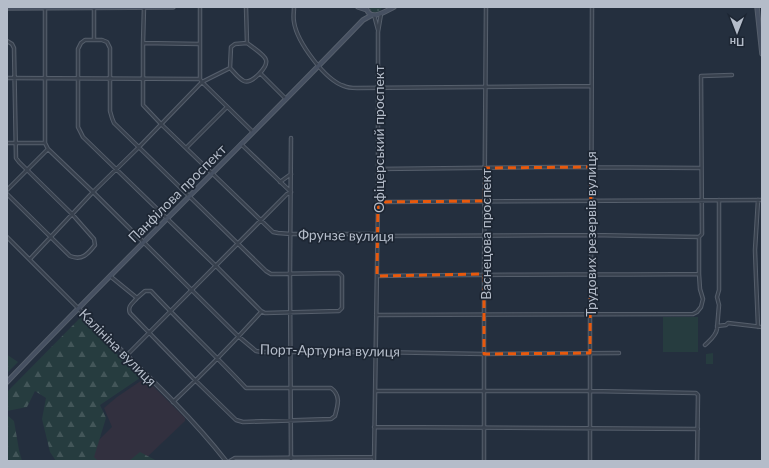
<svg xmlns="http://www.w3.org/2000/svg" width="769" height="468" viewBox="0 0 769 468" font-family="Lato,sans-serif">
<defs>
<pattern id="grass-dots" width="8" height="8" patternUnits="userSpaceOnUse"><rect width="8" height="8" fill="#263c3f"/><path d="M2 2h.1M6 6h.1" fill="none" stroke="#435659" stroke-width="1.8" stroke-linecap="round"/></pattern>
<pattern id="forest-firs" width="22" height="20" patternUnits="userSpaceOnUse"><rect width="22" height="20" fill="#263c3f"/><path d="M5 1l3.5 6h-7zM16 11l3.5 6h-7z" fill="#435659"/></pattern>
</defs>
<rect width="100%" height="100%" fill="#242f3e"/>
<path fill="#32303f" d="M145 378 185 418V421L143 461H97L87 452 112 427 104 408 117 397Z"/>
<path fill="url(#grass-dots)" d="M369 7H382L380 11 375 13 371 11Z"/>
<path fill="url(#forest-firs)" d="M81 317 140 378 100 405 106 418 94 457 98 461H56L50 452 42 419 46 398 35 391 27 407 7 411V392Z
M7 355 9 356 18 362 7 373Z
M7 415 14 421 19 450 22 461H7Z
M140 452 157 461H129Z"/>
<path fill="#263c3f" d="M663 317H698V352H663Z
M713 353V364H706V354Z"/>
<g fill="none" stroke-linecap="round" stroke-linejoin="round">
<g stroke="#565f6c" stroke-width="4.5">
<path id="minor" d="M45 7V143L48 149 93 192 238 336 256 351 262 352H375L484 354 619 353
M144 7 143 43V105L161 124 273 232 278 233 291 234H378L384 236 591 235 699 237
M200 7V79L202 82 253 132
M246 7 247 43
M294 7C294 12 293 17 294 22 297 42 325 80 344 86 348 88 352 88 357 88L591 86
M374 15 378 30
M85 40H102L107 42 110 48V111L112 118 114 123 266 271 271 274 339 273 342 276V308L339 311 265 313 261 311 216 266 83 137 78 127V49L81 43Z
M94 40V7
M7 41 12 44 14 48 16 158 19 162 72 214 94 239 95 245C88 254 82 261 70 256L7 194
M143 43 200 44
M247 43C252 47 265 55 266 60 268 67 252 84 244 81 239 79 234 72 230 68L231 47 235 44Z
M260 73 286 99
M7 78 200 79
M7 143H45
M186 148 227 107
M378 169 556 167 701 168
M280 182 291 174
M7 190 48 149
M758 200 755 250 756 278 758 327
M378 202 762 200
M7 237 78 308
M30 259 93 192 139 147 202 82 230 68
M110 276 137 298C133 303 127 306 130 313L196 381 236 420 243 422 331 419 335 416C338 405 341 395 331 388H246C215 355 182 324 151 291H145L137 298
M377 276C484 274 592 275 699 274
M376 315 693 314 697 312 701 307 703 299 700 289 699 274V237L702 234V232L701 76 732 75
M717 326 726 325 728 323 762 327
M705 345C710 340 716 336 717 329L719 305 717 297 719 290V200
M126 356 287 194 291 192 241 144
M375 391H590L696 393 698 395 697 461
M173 402C204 373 233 343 261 312
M374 427 698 429
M230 461 235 458H241L374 457
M291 461 290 274 291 138
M374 461 378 202V32L381 14
M484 461V274L486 7
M590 461V314L591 275 592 7"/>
</g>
<g stroke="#565f6c" stroke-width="5">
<path id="tertiary" d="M78 308C128 358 182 405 226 461"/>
</g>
<g stroke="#565f6c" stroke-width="5.5">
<path id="secondary" d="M358 7 367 10
M366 7C369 23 386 11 394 7
M757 7 762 54
M7 8 173 7
M7 382C124 259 246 142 363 20L372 15"/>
</g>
<use href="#minor" stroke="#38414e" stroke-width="2.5"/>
<use href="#tertiary" stroke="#38414e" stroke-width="3"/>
<use href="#secondary" stroke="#465061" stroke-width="3.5"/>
</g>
<path fill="none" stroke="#e8590c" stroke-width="3" stroke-dasharray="8 5" stroke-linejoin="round" d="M591 167 590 353 484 354V274L377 276 378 202 484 201 485 168Z"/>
<g text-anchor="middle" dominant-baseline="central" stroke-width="3.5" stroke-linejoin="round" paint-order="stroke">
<g font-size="14" fill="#b4bcc9" stroke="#1d2633">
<text transform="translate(378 139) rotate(-90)">Офіцерський проспект</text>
<text transform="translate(177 193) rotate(-45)">Панфілова проспект</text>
<text transform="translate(485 234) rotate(-90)">Васнецова проспект</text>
<text transform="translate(590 234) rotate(-90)">Трудових резервів вулиця</text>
<text transform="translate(346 235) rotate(1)">Фрунзе вулиця</text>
<text transform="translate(118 347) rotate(45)">Калініна вулиця</text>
<text transform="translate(330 350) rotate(1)">Порт-Артурна вулиця</text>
</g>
</g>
<rect width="769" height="468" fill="none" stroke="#b4bcc9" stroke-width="16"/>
<g transform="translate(737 32) rotate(180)" stroke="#1d2633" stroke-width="3" paint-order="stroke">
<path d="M0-3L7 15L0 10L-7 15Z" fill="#b4bcc9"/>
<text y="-6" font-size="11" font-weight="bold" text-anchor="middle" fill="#b4bcc9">Пн</text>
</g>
</svg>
